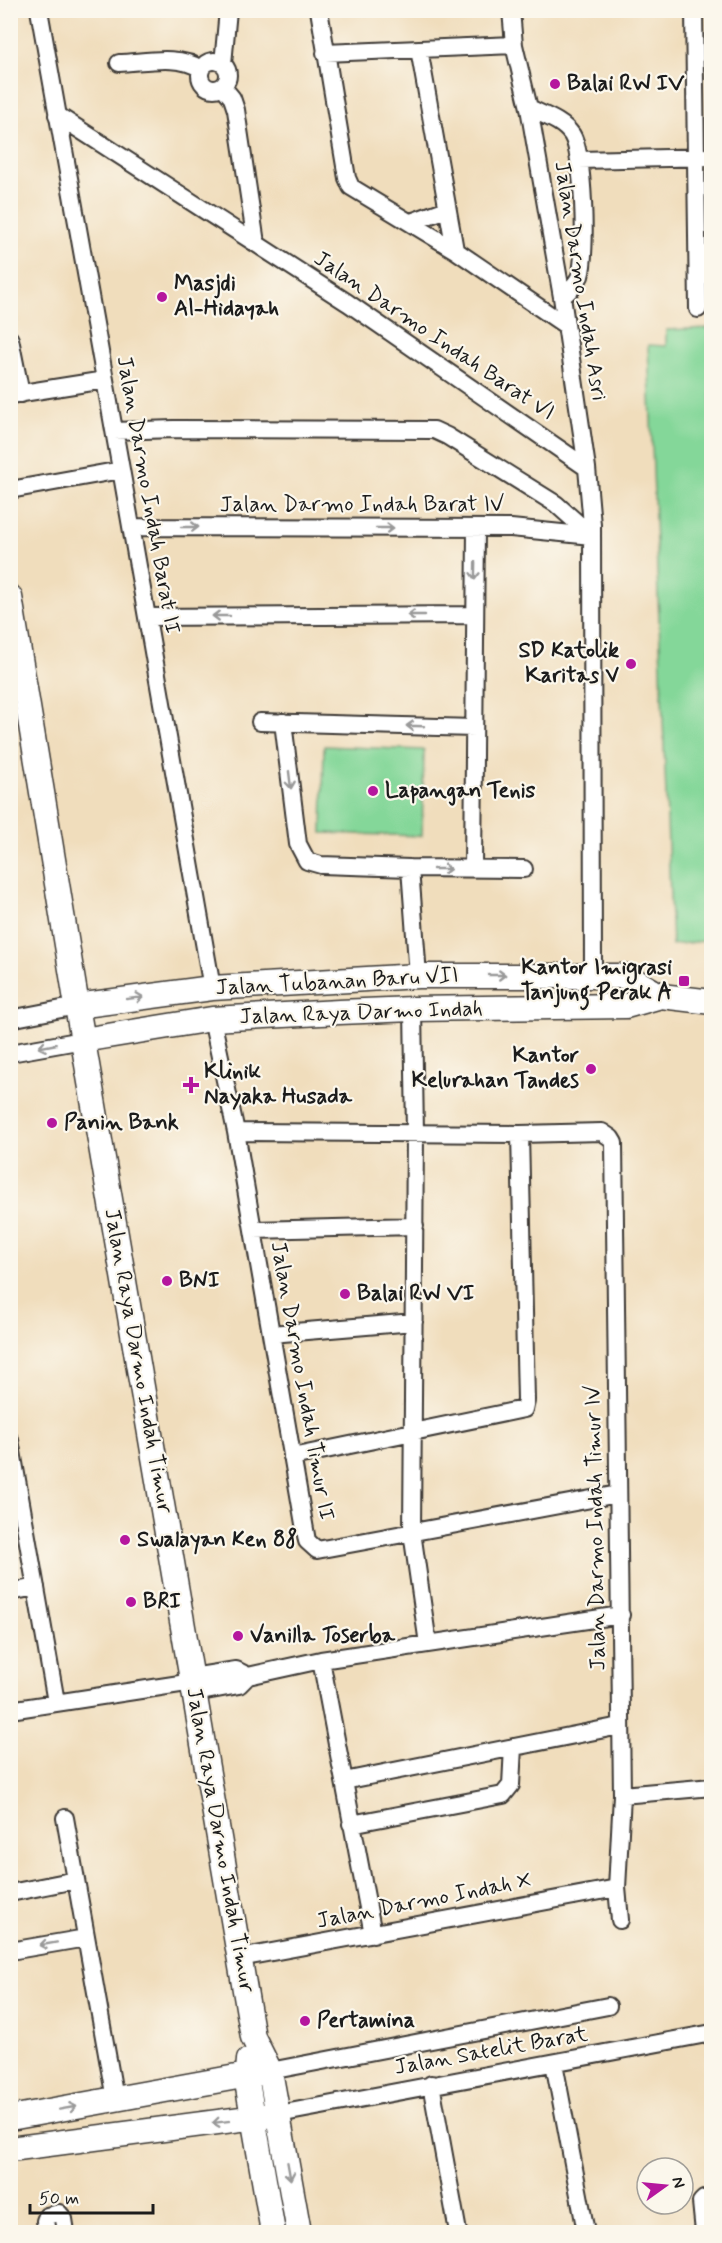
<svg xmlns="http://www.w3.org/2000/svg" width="722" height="2243" viewBox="0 0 722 2243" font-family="Mynerve,sans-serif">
<rect width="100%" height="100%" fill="#fbf7ec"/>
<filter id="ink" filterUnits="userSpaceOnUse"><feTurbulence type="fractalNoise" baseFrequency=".0167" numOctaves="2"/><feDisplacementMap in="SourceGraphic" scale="12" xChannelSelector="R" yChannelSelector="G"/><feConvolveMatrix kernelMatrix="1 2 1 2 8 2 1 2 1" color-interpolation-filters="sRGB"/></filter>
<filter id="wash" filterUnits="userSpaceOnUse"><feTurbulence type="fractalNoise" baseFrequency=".008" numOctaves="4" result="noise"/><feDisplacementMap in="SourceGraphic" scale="24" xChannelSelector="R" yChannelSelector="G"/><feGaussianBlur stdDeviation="1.35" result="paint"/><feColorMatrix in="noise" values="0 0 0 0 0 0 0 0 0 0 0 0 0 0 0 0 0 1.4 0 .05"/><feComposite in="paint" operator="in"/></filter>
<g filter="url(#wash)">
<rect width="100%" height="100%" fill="#f0ddbc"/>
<path fill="#84d799" stroke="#507a5a" stroke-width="1.5" d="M711 328V940L672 945 648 345 666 346V330Z
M324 746 424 750 422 836 322 833Z"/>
</g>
<g filter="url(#ink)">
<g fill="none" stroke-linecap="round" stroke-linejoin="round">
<g stroke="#3c3934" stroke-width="20">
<path id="street" d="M39 10 122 475 212 988
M319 10 347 178 351 187 455 250 565 325
M511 10 514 45 529 108 562 297 587 468 592 525 593 975
M694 10 698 309
M419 49 455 250
M325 53 514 45
M200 75a14 14 0 1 1 28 0a14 14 0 1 1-28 0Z
M119 63C145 62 179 54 201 69
M223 64 228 10
M223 87 232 98 236 110 256 243
M529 108C543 115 563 121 572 135 584 154 587 254 580 276 576 285 569 291 562 297
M57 115 348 303 587 468
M579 160 712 157
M411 222 447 209
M10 339 21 394
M10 395 105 380
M114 431 174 429 434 430 447 436 556 504 592 536
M10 490 121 470
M131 527 511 528 592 536
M147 617 474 615
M260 722 474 728
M283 722 298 844 307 861 321 865 410 868 524 869
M410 868 418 976
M473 869 476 528
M413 1009 415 1133 412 1532 428 1644
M10 1019 77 1006
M212 1019 236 1132 307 1541 317 1550 618 1494
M10 1053 83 1040
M236 1132 520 1134 602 1132 611 1138 614 1143 622 1795 617 1888 620 1920
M253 1230 415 1226
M271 1334 414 1322
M10 1440 56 1702
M292 1457 524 1409 526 1400 520 1134
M10 1592 36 1587
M321 1660 373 1934
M192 1677 236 1670 248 1676
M195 1693 239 1685 248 1676 321 1660 621 1615
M10 1710 193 1682
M344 1781 620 1726
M622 1795 712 1787
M65 1818 115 2099
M351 1824 503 1795 511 1785 513 1747
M10 1893 76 1880
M10 1951 86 1938
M240 1958 617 1888
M554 2063 586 2232
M270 2071 608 2006
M431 2084 458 2232
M279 2114 712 2033
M47 2232 45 2221 47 2216 59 2213 64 2219 66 2232
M704 2232 701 2202 704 2199 712 2197"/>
</g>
<g stroke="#3c3934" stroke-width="27">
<path id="secondary" d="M10 597 77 1006 253 2037 270 2071 299 2232
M77 1006 212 988 418 976H627L661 996
M83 1040 212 1019 339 1012 413 1009 626 1006 661 996 712 1002
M249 2060 247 2082 273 2232
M10 2118 270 2071
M10 2149 279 2114"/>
</g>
<use href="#street" stroke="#fff" stroke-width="16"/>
<use href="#secondary" stroke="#fff" stroke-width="24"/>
</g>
<defs><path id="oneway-shaft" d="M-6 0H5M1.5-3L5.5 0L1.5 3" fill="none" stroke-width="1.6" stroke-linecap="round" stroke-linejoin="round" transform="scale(1.5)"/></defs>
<g stroke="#999">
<use href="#oneway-shaft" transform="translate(190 527)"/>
<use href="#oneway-shaft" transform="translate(385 528)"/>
<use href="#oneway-shaft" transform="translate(475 571) rotate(91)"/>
<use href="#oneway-shaft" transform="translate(416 615) rotate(180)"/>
<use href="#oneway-shaft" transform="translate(221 616) rotate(180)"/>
<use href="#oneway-shaft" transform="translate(415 726) rotate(-178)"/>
<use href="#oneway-shaft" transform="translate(290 780) rotate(83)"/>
<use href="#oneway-shaft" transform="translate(442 869)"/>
<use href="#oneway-shaft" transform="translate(497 975)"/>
<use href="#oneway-shaft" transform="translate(135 998) rotate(-7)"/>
<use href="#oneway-shaft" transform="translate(47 1046) rotate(169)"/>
<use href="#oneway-shaft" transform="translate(48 1944) rotate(170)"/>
<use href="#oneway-shaft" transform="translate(68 2108) rotate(-10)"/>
<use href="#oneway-shaft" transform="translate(221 2122) rotate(173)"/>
<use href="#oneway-shaft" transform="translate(289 2171) rotate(80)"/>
</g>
</g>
<g fill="#b5179e" stroke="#fbf7ec" stroke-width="2">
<circle cx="555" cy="84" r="6"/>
<circle cx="162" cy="297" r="6"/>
<circle cx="631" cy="664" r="6"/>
<circle cx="373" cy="791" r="6"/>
<rect x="678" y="975" width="12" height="12" rx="3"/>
<circle cx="591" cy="1069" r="6"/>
<path d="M188 1076h6v6h6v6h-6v6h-6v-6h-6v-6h6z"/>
<circle cx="52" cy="1123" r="6"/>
<circle cx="167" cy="1281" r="6"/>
<circle cx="345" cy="1294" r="6"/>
<circle cx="125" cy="1540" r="6"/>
<circle cx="131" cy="1602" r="6"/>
<circle cx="238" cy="1636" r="6"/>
<circle cx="305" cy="2021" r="6"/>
</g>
<g text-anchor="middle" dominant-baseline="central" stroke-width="4.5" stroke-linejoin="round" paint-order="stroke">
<g font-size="22" font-weight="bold" fill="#1c1c1c" stroke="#fbf7ec" text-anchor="start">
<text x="567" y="84">Balai RW IV</text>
<text x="174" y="284">Masjdi<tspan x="174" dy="25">Al-Hidayah</tspan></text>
<text x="619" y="651" text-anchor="end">SD Katolik<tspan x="619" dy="25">Karitas V</tspan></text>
<text x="385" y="791">Lapangan Tenis</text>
<text x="672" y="968" text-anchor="end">Kantor Imigrasi<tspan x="672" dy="25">Tanjung Perak A</tspan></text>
<text x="579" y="1056" text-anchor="end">Kantor<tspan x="579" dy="25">Kelurahan Tandes</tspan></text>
<text x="204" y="1072">Klinik<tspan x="204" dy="25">Nayaka Husada</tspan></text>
<text x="64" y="1123">Panin Bank</text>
<text x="179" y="1281">BNI</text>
<text x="357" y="1294">Balai RW VI</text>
<text x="137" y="1540">Swalayan Ken 88</text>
<text x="143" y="1602">BRI</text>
<text x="250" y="1636">Vanilla Toserba</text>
<text x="317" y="2021">Pertamina</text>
</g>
<g font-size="22" fill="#1c1c1c" stroke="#fbf7ec">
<text transform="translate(580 281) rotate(81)">Jalan Darmo Indah Asri</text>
<text transform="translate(434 336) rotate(34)">Jalan Darmo Indah Barat VI</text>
<text transform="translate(148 495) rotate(80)">Jalan Darmo Indah Barat II</text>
<text x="362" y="505">Jalan Darmo Indah Barat IV</text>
<text transform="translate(337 982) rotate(-3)">Jalan Tubanan Baru VII</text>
<text transform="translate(361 1013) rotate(-2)">Jalan Raya Darmo Indah</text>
<text transform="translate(138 1361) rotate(80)">Jalan Raya Darmo Indah Timur</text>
<text transform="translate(302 1381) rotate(80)">Jalan Darmo Indah Timur II</text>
<text transform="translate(596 1528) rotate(-91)">Jalan Darmo Indah Timur IV</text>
<text transform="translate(220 1840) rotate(80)">Jalan Raya Darmo Indah Timur</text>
<text transform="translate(424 1901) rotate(-11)">Jalan Darmo Indah X</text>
<text transform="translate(491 2051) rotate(-10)">Jalan Satelit Barat</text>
</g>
</g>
<rect width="722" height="2243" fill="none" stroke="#fbf7ec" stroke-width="36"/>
<g transform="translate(665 2186) rotate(75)"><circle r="28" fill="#fbf7ec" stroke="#a29f99" stroke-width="1.5"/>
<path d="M0-4.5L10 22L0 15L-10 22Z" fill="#b5179e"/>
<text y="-9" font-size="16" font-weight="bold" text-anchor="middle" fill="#1c1c1c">N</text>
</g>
<path d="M30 2204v9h123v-9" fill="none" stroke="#1c1c1c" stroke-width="3"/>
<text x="39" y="2204" font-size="18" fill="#1c1c1c" stroke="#fbf7ec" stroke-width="4.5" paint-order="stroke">50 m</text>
</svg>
